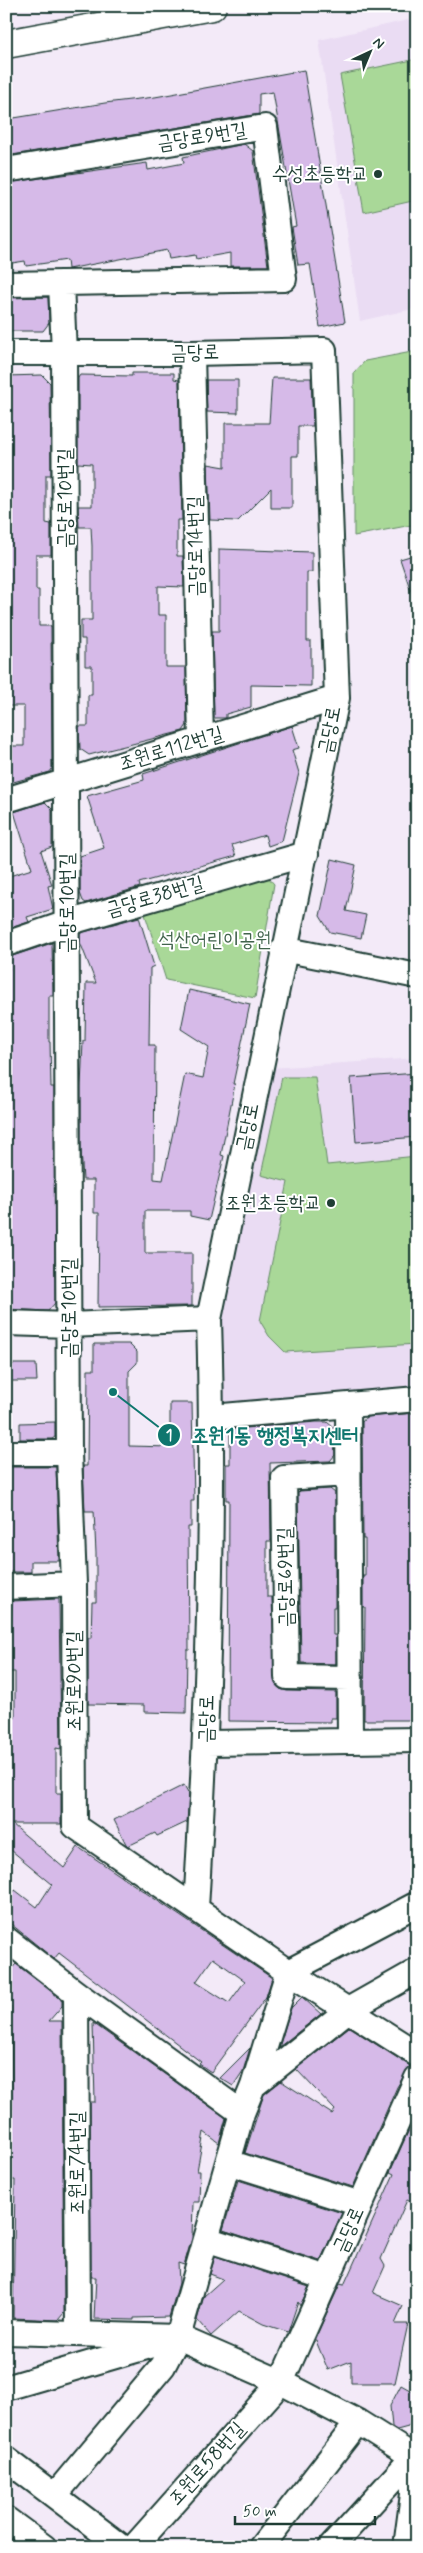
<svg xmlns="http://www.w3.org/2000/svg" width="423" height="2553" viewBox="0 0 423 2553" font-family="Mynerve,'Poor Story',sans-serif">
<rect width="100%" height="100%" fill="#f3eaf8"/>
<filter id="ink" filterUnits="userSpaceOnUse"><feTurbulence type="fractalNoise" baseFrequency=".02" numOctaves="2"/><feDisplacementMap in="SourceGraphic" scale="10" xChannelSelector="R" yChannelSelector="G"/><feConvolveMatrix kernelMatrix="1 2 1 2 8 2 1 2 1" color-interpolation-filters="sRGB"/></filter>
<g filter="url(#ink)">
<path fill="#eadcf3" d="M417 18V308L360 321 319 40Z
M417 1058V1386L219 1406V1338L270 1068Z"/>
<path fill="#a9d898" stroke="#648a66" d="M417 59V200L364 212 340 75Z
M417 351V524L354 536V373L365 361Z
M267 876 274 884 255 998 166 980 144 911Z
M282 1077H315L327 1165 417 1156V1344L285 1352 269 1336 260 1321 288 1182 261 1175Z"/>
<path fill="#d6bae8" stroke="#1f3d34" fill-rule="evenodd" d="M304 70 345 322 320 327 310 264 298 265 292 227 296 226 273 92 259 94V114L6 156V121L14 118 105 103 155 97Z
M244 144 253 151 268 266H230V253L196 259 195 255 169 259 167 250 68 269 67 260 26 266 25 261 6 264V183L147 163 148 170 184 163 183 157Z
M48 297 49 323 43 331H7V298Z
M132 373H174V379L179 380 182 520H177V556H183L184 587 158 586V615H166V667H186L187 725 183 731 89 755 80 749 79 726H88V695H92V666H85V639H81V620H92V546L91 527H79L78 506H92V464L78 463V378L80 375 132 376Z
M42 375 50 383 51 475H46V523L51 524V555H36V590H39V626H51L52 769 50 772 6 784V746H24V706H6V376Z
M272 378H311L313 426H298V456H292V508H271V488L238 521 210 520 208 464 225 467V423H269Z
M206 380H238V413L207 412Z
M219 549 312 552V572H307V641H311V686L251 685V707L226 714V718H214L212 631H219Z
M417 554V600H414L400 559Z
M292 726 299 748 292 750 299 773 282 841 268 846 265 835 232 845 236 856 139 883 140 887 130 890 86 903 83 901 80 893V856L104 848 87 796 144 780 143 774Z
M45 802 52 809V847L41 851 52 885 48 886 53 909 27 917 29 922 7 929 6 877 32 869 14 812Z
M332 859 356 865 346 911 366 915 361 938 330 932 320 916Z
M139 917 154 966 150 968 149 1045H155L154 1179 163 1180 185 1074 203 1078 209 1047 181 1029 189 990 250 1004 233 1084H235L221 1155 224 1156 209 1220 190 1216V1211H145V1253H192V1306L98 1307 99 1213H94V1180H83L81 1149V1087L83 1041H85L86 983H96L80 942V933Z
M52 943 53 996H49V1042H50L51 1087H54L55 1303 48 1311 6 1309V970H9V957Z
M417 1073V1137L356 1142 351 1078Z
M94 1344H129L137 1352V1363L129 1371V1446L170 1447V1403H192L194 1501H191V1527H188L189 1650H187L186 1713 144 1712V1705L88 1704V1638H91L92 1602H96V1553L94 1511H85L83 1466H87L88 1370H94Z
M6 1364H36L37 1381H6Z
M417 1413V1720H364L365 1607H363V1576H365V1539H363L362 1422 366 1417Z
M55 1422V1437L52 1439H20V1423Z
M316 1422H327L334 1428 335 1455 330 1461 270 1463 271 1541H267V1597H272L275 1683 280 1689 287 1691 336 1692V1718H331V1722L228 1721 229 1500H226V1464H230V1432L233 1429Z
M6 1467H56L59 1561H31V1572H7Z
M330 1489 335 1493V1607H333V1635H336V1664L301 1663 298 1493 300 1491Z
M59 1599 61 1749 56 1748V1793H61V1824H12L64 1868 78 1847 272 1978 266 1997 211 2072 199 2064 201 2062 59 1953 54 1959 6 1920V1902L15 1890 37 1907 52 1884 6 1846 9 1718H15V1672H8L12 1601ZM213 1958 245 1981 229 2003 196 1982Z
M184 1785 189 1794 187 1822 157 1836 155 1833 128 1846 126 1844 114 1820Z
M16 1964 62 2000V2006L49 2021H62L64 2313 58 2320 13 2318 15 2180H6V2109H12L11 2007 6 2003V1975Z
M302 1997 321 2014 279 2047 291 2008Z
M93 2023 226 2118 219 2143 204 2132 197 2171H200L199 2202H193L192 2238 184 2265 178 2263 179 2283 169 2317 134 2318V2320L94 2319 96 2277H91L90 2102H95Z
M349 2027 410 2066 397 2087 353 2187 245 2153 264 2094 281 2081 332 2114 335 2110 296 2069Z
M250 2048 243 2071 233 2086 220 2078Z
M417 2112V2205L407 2200 381 2259 385 2266 373 2293 403 2306 395 2324H408L395 2383H351V2361L328 2370 316 2341H314L340 2284 344 2285 394 2174 390 2172Z
M238 2180 342 2213 320 2261 223 2230Z
M215 2256 309 2287 300 2306 298 2302 288 2332 263 2324 239 2311 211 2336 197 2320 204 2296 223 2279 210 2274Z
M401 2385 417 2394V2411L408 2427 397 2430 392 2427 390 2406Z"/>
<g fill="none" stroke-linecap="round" stroke-linejoin="round">
<g stroke="#1f3d34" stroke-width="28">
<path id="minor" d="M6 170 265 127 284 279 6 284
M61 283 64 353 69 1453 74 1584 75 1826 288 1972 417 2054
M6 353H192L324 350 337 698 209 1319C215 1516 208 1712 196 1908
M192 353 201 740
M6 800 337 698
M6 944 67 923 306 854
M283 949 417 976
M6 1323 69 1325 209 1319
M348 1406 350 1741
M212 1417 417 1399
M6 1453H69
M348 1474 284 1478 287 1677 350 1678
M6 1587 74 1584
M207 1743 417 1740
M6 1939 76 1993 242 2113
M76 1993 78 2333
M253 2086 348 2010 417 1971
M228 2162 360 2204
M206 2239 327 2278
M6 2332 178 2337 281 2382 358 2422 417 2459
M6 2388 160 2343
M6 2459 122 2547
M55 2495 163 2366 178 2337 242 2113 253 2086 288 1972 417 1904
M6 2519 44 2547
M134 2547 281 2382 417 2078
M261 2547 358 2422
M331 2547 417 2453
M406 2547 413 2494V2457L416 2450"/>
</g>
<g stroke="#1f3d34" stroke-width="31">
<path id="major" d="M6 44 212 6"/>
</g>
<use href="#minor" stroke="#fff" stroke-width="24"/>
<use href="#major" stroke="#fff" stroke-width="28"/>
</g>
</g>
<g fill="#1f3d34" stroke="#fff" stroke-width="2">
<circle cx="378" cy="174" r="5"/>
<circle cx="331" cy="1203" r="5"/>
</g>
<g text-anchor="middle" dominant-baseline="central" stroke-width="4" stroke-linejoin="round" paint-order="stroke">
<g font-size="20" fill="#1f3d34" stroke="#fff">
<text transform="translate(202 137) rotate(-9)">금당로9번길</text>
<text transform="translate(195 353) rotate(-1)">금당로</text>
<text transform="translate(65 498) rotate(-90)">금당로10번길</text>
<text transform="translate(196 546) rotate(-91)">금당로14번길</text>
<text transform="translate(330 730) rotate(-79)">금당로</text>
<text transform="translate(171 749) rotate(-17)">조원로112번길</text>
<text transform="translate(155 897) rotate(-16)">금당로38번길</text>
<text transform="translate(67 903) rotate(-90)">금당로10번길</text>
<text transform="translate(248 1127) rotate(-79)">금당로</text>
<text transform="translate(69 1308) rotate(-90)">금당로10번길</text>
<text transform="translate(286 1577) rotate(-91)">금당로69번길</text>
<text transform="translate(74 1681) rotate(-90)">조원로90번길</text>
<text transform="translate(207 1719) rotate(-89)">금당로</text>
<text transform="translate(77 2163) rotate(-90)">조원로74번길</text>
<text transform="translate(349 2230) rotate(-66)">금당로</text>
<text transform="translate(207 2464) rotate(-48)">조원로58번길</text>
</g>
<g font-size="20" fill="#1f3d34" stroke="#fff" text-anchor="end">
<text x="368" y="174">수성초등학교</text>
<text x="321" y="1203">조원초등학교</text>
</g>
<g font-size="20" fill="#42644d" stroke="#fff">
<text x="215" y="940">석산어린이공원</text>
</g>
</g>
<path fill="none" stroke="#0f766e" stroke-width="2" d="M113 1392L169 1435"/>
<g fill="#0f766e" stroke="#fff" stroke-width="2">
<circle cx="113" cy="1392" r="5"/>
<circle cx="169" cy="1435" r="12"/>
</g>
<g font-size="15" text-anchor="middle" font-weight="bold" fill="#fff">
<text x="169" y="1440">1</text>
</g>
<g font-size="21" text-anchor="middle" font-weight="bold" fill="#0f766e" stroke="#fff" stroke-width="4" stroke-linejoin="round" paint-order="stroke">
<text x="275" y="1442">조원1동 행정복지센터</text>
</g>
<rect width="423" height="2553" fill="none" stroke="#fff" stroke-width="25"/>
<rect x="12" y="12" width="398" height="2528" fill="none" stroke="#1f3d34" stroke-width="2" filter="url(#ink)"/>
<g transform="translate(370 52) rotate(44)" stroke="#ffffff" stroke-width="4" paint-order="stroke">
<path d="M0-4L9 19L0 12L-9 19Z" fill="#1f3d34"/>
<text y="-8" font-size="14" font-weight="bold" text-anchor="middle" fill="#1f3d34">N</text>
</g>
<path d="M235 2516v8h140v-8" fill="none" stroke="#1f3d34" stroke-width="2.5"/>
<text x="243" y="2516" font-size="15" fill="#1f3d34" stroke="#ffffff" stroke-width="4" paint-order="stroke">50 m</text>
</svg>
